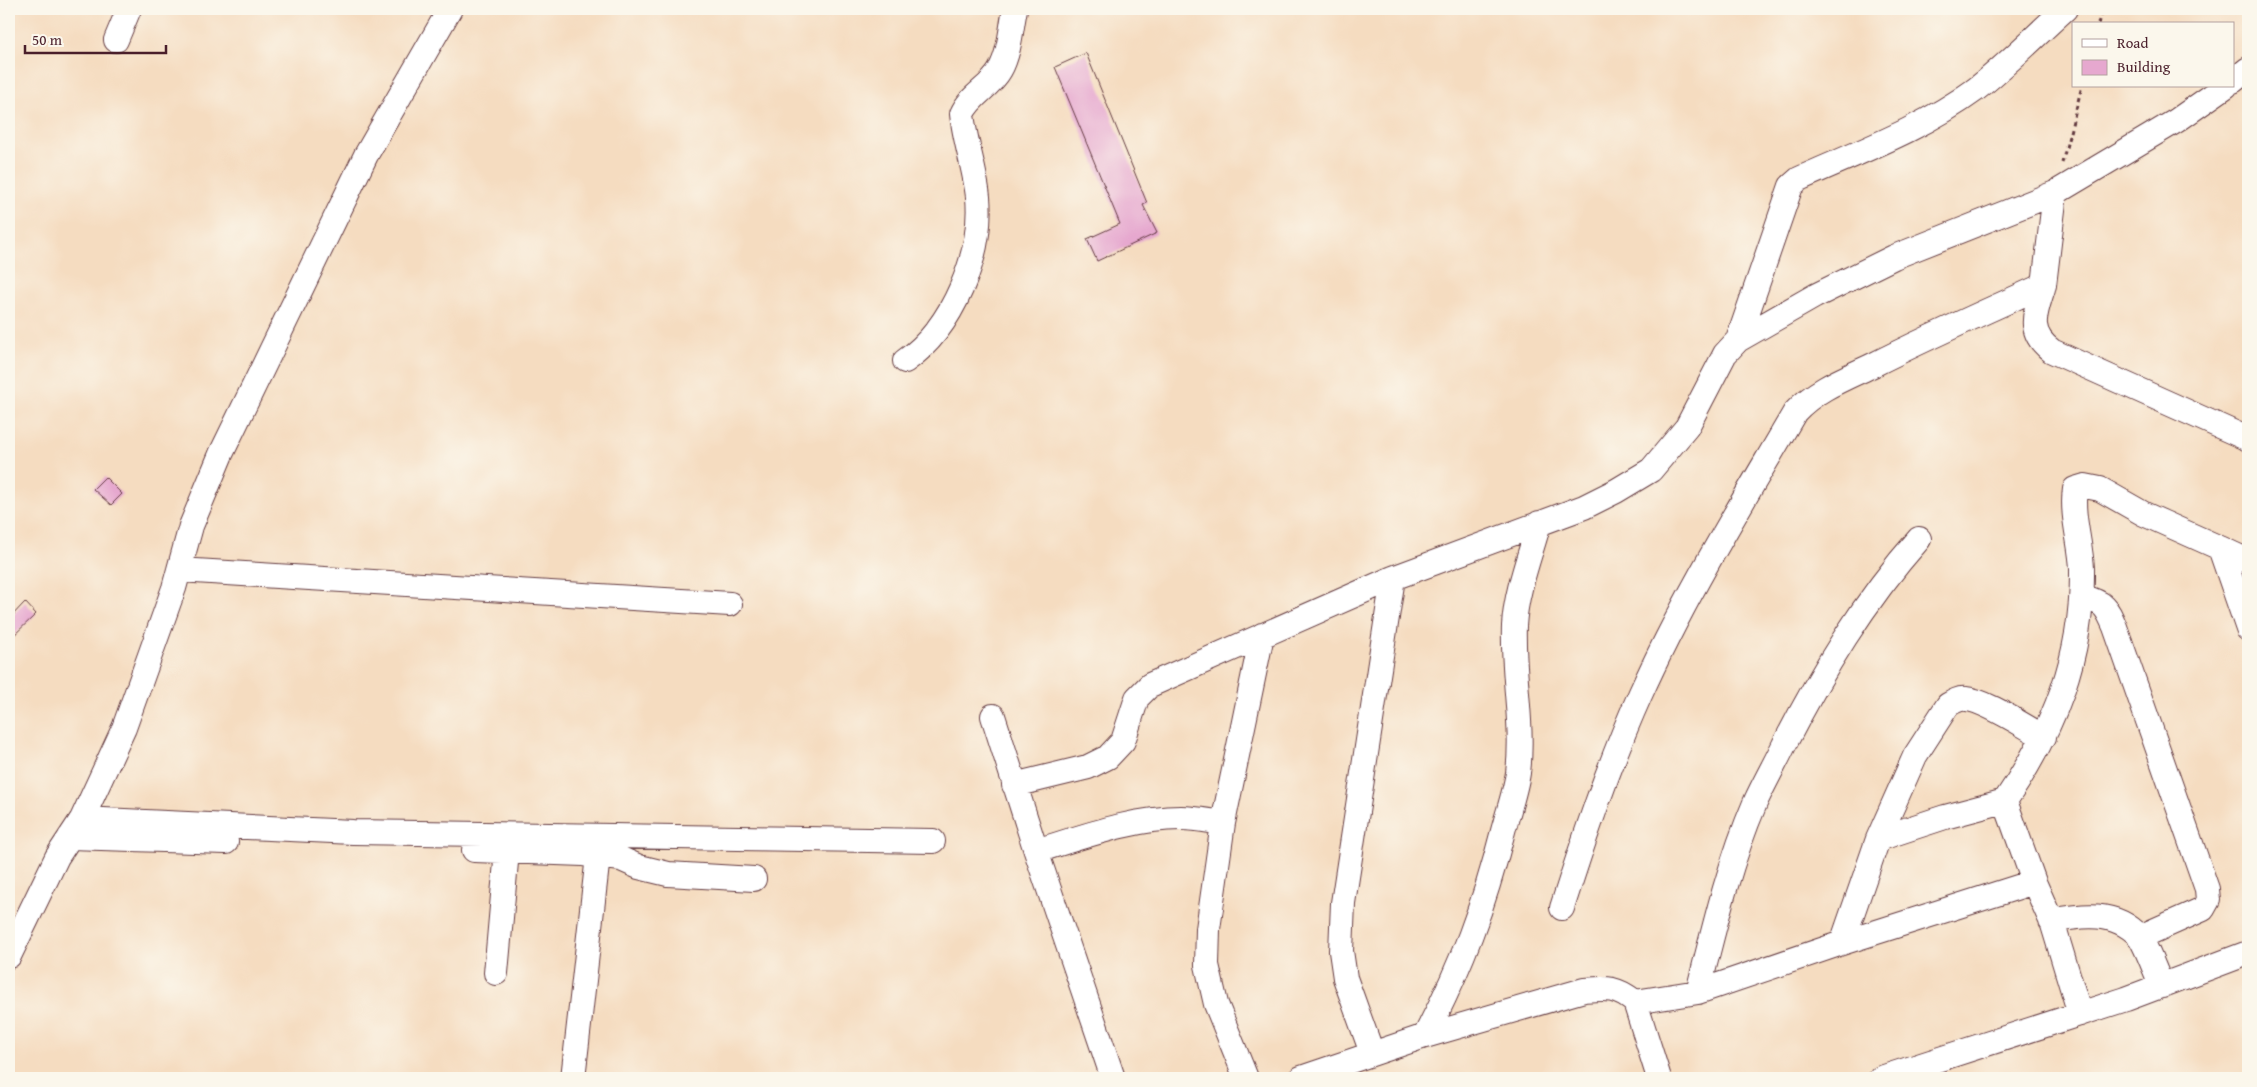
<svg xmlns="http://www.w3.org/2000/svg" width="2257" height="1087" viewBox="0 0 2257 1087" font-family="'Gentium Book Plus',serif">
<rect width="100%" height="100%" fill="#fbf7ec"/>
<filter id="ink" filterUnits="userSpaceOnUse"><feTurbulence type="fractalNoise" baseFrequency=".02" numOctaves="2"/><feDisplacementMap in="SourceGraphic" scale="10" xChannelSelector="R" yChannelSelector="G"/><feConvolveMatrix kernelMatrix="1 2 1 2 8 2 1 2 1" color-interpolation-filters="sRGB"/></filter>
<filter id="wash" filterUnits="userSpaceOnUse"><feTurbulence type="fractalNoise" baseFrequency=".0096" numOctaves="4" result="noise"/><feDisplacementMap in="SourceGraphic" scale="20" xChannelSelector="R" yChannelSelector="G"/><feGaussianBlur stdDeviation="1.12" result="paint"/><feColorMatrix in="noise" values="0 0 0 0 0 0 0 0 0 0 0 0 0 0 0 0 0 1.4 0 .05"/><feComposite in="paint" operator="in"/></filter>
<g filter="url(#wash)">
<rect width="100%" height="100%" fill="#f5dcc0"/>
<g id="blocks">
<path fill="#e6a8cf" d="M1086 53 1147 203 1143 205 1157 233 1097 261 1087 239 1120 224 1055 67Z
M105 477 122 494 111 505 93 489Z
M25 602 36 614 9 640V619Z"/>
</g>
</g>
<g filter="url(#ink)">
<use href="#blocks" fill-opacity="0" stroke="#643b41" stroke-width="1"/>
<g fill="none" stroke-linecap="round" stroke-linejoin="round">
<g stroke="#643b41" stroke-width="26">
<path id="minor" d="M116 40 129 9
M2233 81 2248 69
M2044 285C2036 312 2025 331 2052 351L2248 439
M1738 340 1791 186 1799 179C1859 152 1922 129 1975 90 2007 65 2035 36 2065 9
M905 361C953 328 983 254 978 197 975 169 965 142 962 114 970 95 990 88 1000 70 1010 52 1011 28 1015 9
M2220 548 2248 561
M179 570 730 604
M2082 597C2104 602 2106 606 2115 627L2207 889 2208 900 2203 909 2140 937
M993 716 1036 851 1113 1078
M1014 785 1088 767 1108 757 1123 741 1137 698 1150 685 1393 578 1584 507 1616 491 1651 470 1687 427 1725 354 1738 340 1815 296 1894 257 2055 193 2176 121 2226 86
M2005 801 2034 882 2053 925 2080 1014
M82 819 353 832 933 841
M70 837 226 842
M1878 839 1945 817 2005 801C2054 729 2083 657 2082 569 2081 543 2071 515 2075 489L2085 486 2100 489 2144 514 2220 548 2248 629
M474 850 583 854 621 859 639 867 668 874 754 879
M1036 851C1082 837 1133 818 1181 818 1195 818 1209 821 1223 823
M1562 908C1585 836 1609 764 1640 695 1684 597 1741 505 1795 412 1816 389 1846 378 1873 365 1930 336 1987 311 2044 285L2055 193
M2051 921C2082 915 2115 910 2139 936 2146 945 2156 974 2162 986
M1842 943 1878 839 1915 756 1948 705C1953 702 1959 698 1966 699 1985 700 2025 727 2044 737
M9 956 57 857 82 819 124 728 174 588 191 526 221 454 366 155 450 9
M496 973 507 851
M1698 992C1714 928 1729 864 1755 803 1764 783 1775 764 1784 745 1822 671 1864 601 1919 539
M1635 1002 1659 1078
M1425 1036C1461 967 1484 906 1503 831 1508 812 1515 792 1518 773 1524 723 1512 675 1514 626 1516 591 1530 556 1539 523
M1372 1053 1345 978 1341 951 1343 903 1393 578
M573 1078 598 856
M1246 1078 1216 1004 1207 965 1208 929 1223 823 1262 635
M1301 1078 1425 1036 1584 990C1608 988 1616 987 1635 1002L1698 992 1842 943 2034 882
M1881 1078 2126 999 2248 953"/>
</g>
<path stroke="#643b41" stroke-width="3" stroke-dasharray="4 4" stroke-linecap="butt" d="M2098 24 2102 9
M2062 163 2082 86"/>
<use href="#minor" stroke="#fff" stroke-width="24"/>
</g>
</g>
<rect width="2257" height="1087" fill="none" stroke="#fbf7ec" stroke-width="30"/>
<rect x="2072" y="22" width="162" height="65" fill="#fbf7ec" stroke="#b4a19f"/>
<rect x="2082" y="39" width="25" height="8" fill="#ffffff" stroke="#b4a19f"/>
<text x="2117" y="48" font-size="15" fill="#4a1f2b">Road</text>
<rect x="2082" y="60" width="25" height="15" fill="#e6a8cf" stroke="#b4a19f"/>
<text x="2117" y="72" font-size="15" fill="#4a1f2b">Building</text>
<path d="M25 45v8h141v-8" fill="none" stroke="#4a1f2b" stroke-width="2.5"/>
<text x="32" y="45" font-size="15" fill="#4a1f2b" stroke="#fbf7ec" stroke-width="4" paint-order="stroke">50 m</text>
</svg>
